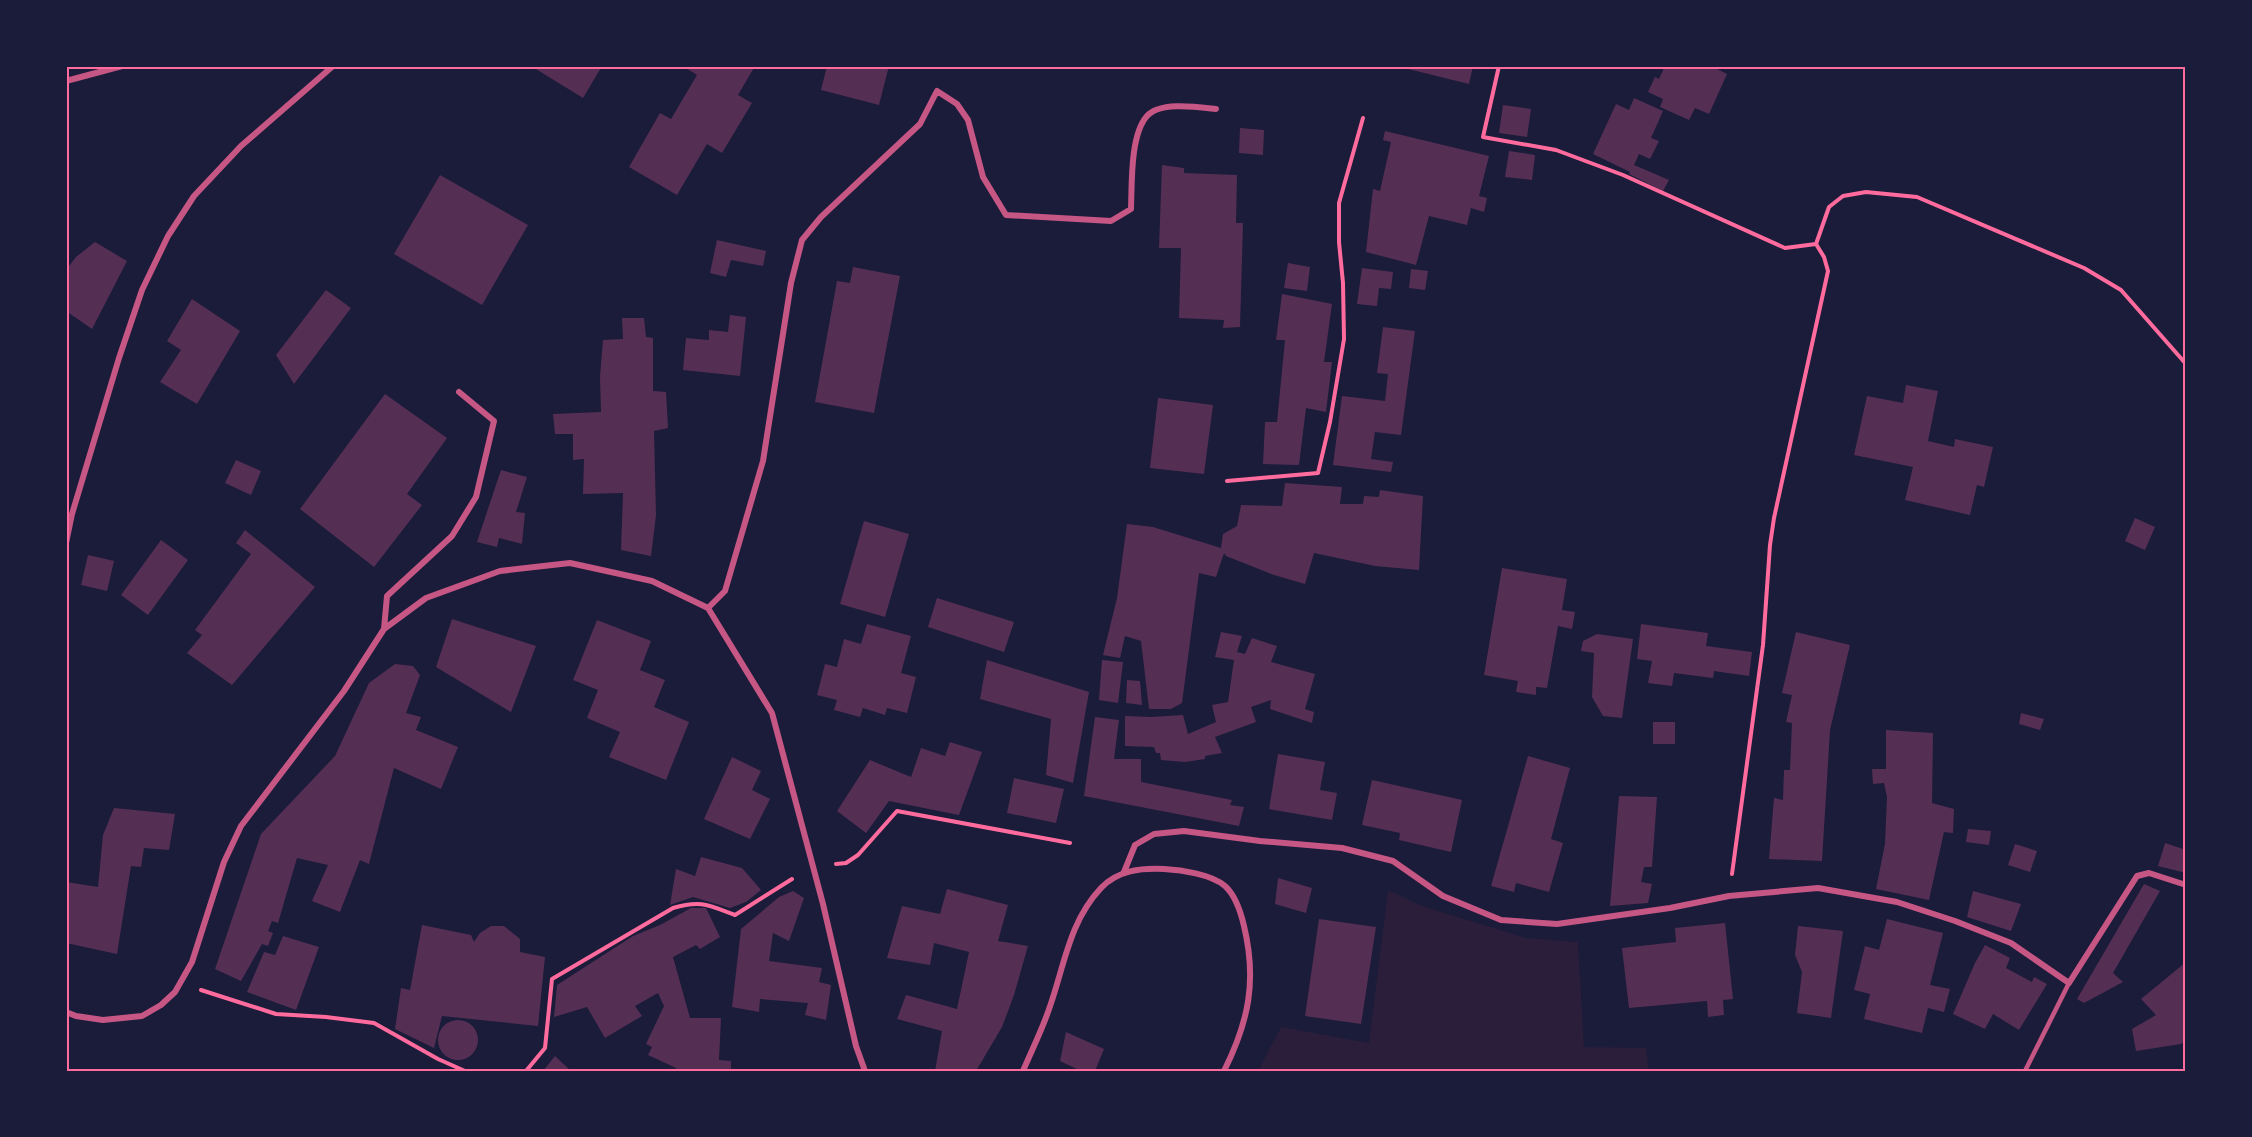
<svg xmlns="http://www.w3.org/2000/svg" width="2252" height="1137" viewBox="0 0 2252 1137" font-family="'Noto Serif',serif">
<rect width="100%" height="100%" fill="#1b1b3a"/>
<path fill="#2a1e3b" d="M1388 890 1422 906 1526 938 1578 942 1584 1047 1646 1048 1649 1071H1258L1281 1027 1369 1043Z"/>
<path fill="#542f53" d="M531 66H602L583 98Z
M687 66H755L738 95 752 103 722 153 707 144 677 195 629 167 660 113 671 119 697 75 686 68Z
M827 66H889L879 105 821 90Z
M1396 66H1473L1469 84Z
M1665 66H1711L1727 74 1709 114 1695 108 1689 120 1660 107 1663 99 1648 92 1655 77 1659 79Z
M1634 98 1663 111 1651 138 1659 141 1650 159 1639 154 1634 165 1669 180 1663 191 1629 174 1630 172 1593 154 1616 104 1629 110Z
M1503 105 1531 109 1527 137 1499 133Z
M1240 128 1264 130 1263 155 1239 153Z
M1385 131 1489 156 1479 196 1487 198 1484 212 1471 208 1467 225 1429 216 1416 265 1366 252 1373 189 1380 191 1391 142 1383 140Z
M1509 151 1535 155 1532 180 1505 177Z
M1162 165 1184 168V173L1237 175 1236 223H1243L1240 327 1223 328 1224 320 1179 318 1181 248H1159Z
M440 175 528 225 482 305 394 254Z
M717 240 766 251 763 266 731 260 726 277 710 273Z
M95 242 127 261 92 329 66 311V270L76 257Z
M1288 263 1310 267 1307 291 1284 288Z
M853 267 900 276 874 413 815 402 837 281 850 283Z
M1362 268 1393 272 1391 289 1379 288 1377 306 1357 304Z
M1411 269 1428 271 1425 290 1409 288Z
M326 290 351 308 294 384 276 355Z
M1282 294 1332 304 1324 362H1332L1326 412 1306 408 1299 465 1263 464 1265 422H1277L1285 340H1276Z
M192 299 240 331 197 404 160 382 181 350 167 341Z
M730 315 746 317 740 376 683 370 686 338 709 340V330L728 332Z
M622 318H644L646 337 653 338V391L666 392 668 428 654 431 656 515 651 556 621 550 623 493 583 494 584 459 573 460V434H555L553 414 601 412 600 377 603 340 623 339Z
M1383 327 1415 331 1401 435 1375 432 1371 459 1393 462 1391 472 1333 465 1342 396 1385 401 1388 374 1377 373Z
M1906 385 1938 391 1928 441 1954 447 1955 439 1993 447 1984 487 1977 485 1970 515 1905 500 1913 467 1854 455 1867 396 1903 403Z
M385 394 447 438 407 494 422 505 374 567 300 509Z
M1158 398 1213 405 1204 474 1150 468Z
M236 460 261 471 251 495 225 483Z
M501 470 527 477 516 512 525 513 522 544 499 538 497 547 477 542Z
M1285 483 1342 487 1340 504H1363L1364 496 1379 497 1380 490 1423 496 1419 570 1375 566 1314 553 1305 584 1274 575 1226 556 1224 553 1216 577 1199 573 1182 703 1171 709H1149L1141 641 1125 636 1120 658 1103 655 1117 598 1127 524 1153 527 1221 548 1223 534 1237 526 1241 505 1282 506Z
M2135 518 2155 527 2145 550 2125 541Z
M864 521 909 534 885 617 840 604Z
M245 530 315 587 232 685 187 653 202 635 195 630 251 554 236 543Z
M161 540 188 560 148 615 121 595Z
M88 555 114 561 107 591 81 585Z
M1502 568 1567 579 1562 610 1575 612 1572 629 1558 626 1547 688 1536 687V695L1516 692 1518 681 1484 675Z
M937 598 1014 622 1004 652 928 627Z
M452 619 536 646 511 712 436 667Z
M597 620 651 641 640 670 665 680 654 707 689 722 666 780 609 757 620 732 587 718 598 690 573 680Z
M867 624 911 636 901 673 916 677 907 713 887 708 885 715 863 708 860 717 834 710 837 700 817 695 825 664 837 667 844 639 861 644Z
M1641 624 1708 633 1706 646 1752 652 1749 676 1714 671 1713 678 1674 673 1672 686 1648 683 1652 661 1637 659Z
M1221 632 1242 636 1237 652 1245 654 1252 638 1277 646 1271 662 1315 674 1305 709 1314 712 1312 723 1270 709 1271 700 1251 707 1256 722 1215 737 1222 753 1205 756V759L1185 762 1161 760 1160 753H1156L1154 747 1125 746V716L1151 717 1183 715 1188 734 1216 722 1212 705 1228 702 1234 660 1215 657Z
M1796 632 1850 645 1830 730 1822 861 1769 859 1774 798 1783 800 1784 770H1790L1792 723 1786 722 1792 695 1782 693Z
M1597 634 1633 639 1622 718 1603 716 1592 697 1594 653 1581 651 1583 641Z
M987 660 1089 692 1073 783 1046 775 1051 719 980 699Z
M1102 660 1123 662 1118 703 1099 700Z
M395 664 413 666 420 675 406 713 421 717 416 730 458 747 441 789 394 768 369 864 360 860 340 912 312 901 328 865 297 858 278 923 272 921 268 931 273 933 268 946 262 944 241 981 215 969 261 834 335 756 369 683Z
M1127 680 1140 681 1142 705 1126 703Z
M2021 713 2044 719 2040 730 2019 724Z
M1095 717 1119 720 1114 759H1141V782L1232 800 1230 805 1244 807 1239 826 1084 796Z
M1653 722H1675V744H1653Z
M1886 730 1933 733 1932 803 1954 809 1953 833 1944 832 1929 900 1876 889 1885 844 1887 797 1884 783 1873 784 1872 769H1886Z
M950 742 982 752 959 815 889 801 866 833 837 811 870 760 911 777 921 748 945 756Z
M1278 754 1325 762 1320 790 1337 793 1332 820 1269 809Z
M1528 756 1570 768 1551 839 1563 843 1549 892 1516 883 1514 892 1491 886Z
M732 757 761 771 752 790 770 799 750 839 704 819Z
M1014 778 1064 789 1056 823 1007 813Z
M1372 780 1462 800 1451 852 1399 840 1400 833 1362 825Z
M1619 796 1657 797 1652 867H1644L1641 882 1652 884 1648 903 1610 906Z
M114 808 175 814 169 850 144 848 141 867 131 866 117 954 66 943V882L98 887 103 835Z
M1968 829 1991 831 1989 845 1966 842Z
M2165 843 2186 850V873L2158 866Z
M2015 844 2037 851 2030 872 2008 865Z
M701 857 742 868 761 890 746 902 730 908 693 897 670 905 676 869 695 876Z
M1278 878 1312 888 1306 913 1275 904Z
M2144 884 2160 891 2113 973 2123 982 2084 1003 2077 999Z
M947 889 1008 905 998 941 1028 946 1014 995 1002 1027 976 1071H935L942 1031 897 1019 906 995 957 1009 969 952 934 943 930 965 887 958 902 906 940 914Z
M793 891 804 898 789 941 773 933 769 961 822 968 819 982 831 985 826 1020 805 1015 808 1003 760 999 759 1012 732 1007 741 929 779 897Z
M1973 891 2021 904 2011 931 1967 917Z
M691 908H706L720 937 700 949 696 945 673 957 690 1018H721L719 1060 731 1061V1071H676V1068L648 1055 652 1047 646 1044 664 1006 658 993 635 1006 642 1016 605 1038 587 1007 554 1017 557 985 633 936 660 925Z
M1319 919 1376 927 1361 1024 1305 1016Z
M1887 919 1943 933 1930 985 1950 989 1944 1012 1928 1008 1922 1033 1864 1019 1870 994 1854 990 1865 946 1879 950Z
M1725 923 1733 999 1723 1000 1724 1015 1708 1017 1707 1001 1629 1008 1622 948 1676 942 1675 928Z
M422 925 471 935 474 942 480 933 491 926H504L520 939V952L545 957 538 1026 442 1016 434 1048 395 1029 401 988 410 990Z
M1798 926 1843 931 1831 1018 1797 1013 1802 972 1795 955Z
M283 936 319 947 296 1010 247 992 264 952 275 955Z
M1985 945 2010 958 2006 968 2032 982 2034 977 2047 984 2019 1030 1993 1014 1985 1029 1953 1014 1975 963Z
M2186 962V1040L2181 1044 2136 1051 2132 1029 2156 1015 2141 999Z
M438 1040a20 20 0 1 1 40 0a20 20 0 1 1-40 0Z
M1066 1032 1104 1049 1095 1071H1081L1060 1061Z
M555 1056 571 1071H543Z"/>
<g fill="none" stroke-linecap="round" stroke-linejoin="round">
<path stroke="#ff6b9d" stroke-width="4" d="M1499 66 1483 137 1556 150 1623 175 1785 248 1816 244
M1816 244 1829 207 1843 196 1866 192 1917 197 2084 268 2121 290 2186 364
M1227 481 1318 473 1330 422 1344 339 1343 283 1339 242V203L1363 118
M836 864 846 863 858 855 897 811 1070 843
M1732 874 1763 645 1770 545 1774 518 1828 271 1824 257 1816 244
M201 990 276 1014 326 1017 374 1023 438 1059 465 1071
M526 1071 545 1048 552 979 673 908C701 900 708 905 735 915L792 879"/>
<path stroke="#c65784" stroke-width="4.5" d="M2025 1071 2069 983"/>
<path stroke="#c65784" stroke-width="6" d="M66 81 122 66
M66 543 72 514 119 358 142 290 168 236 194 196 241 146 333 66
M708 608 725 591 763 461 791 283 802 240 821 217 920 124 937 91 957 104 968 120 983 177 1006 215 1111 221 1131 209C1132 184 1130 135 1147 116 1160 101 1198 107 1216 109
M384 629 387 596 452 536 476 497 494 421 459 392
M1124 872 1135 845 1154 834 1184 831 1260 841 1342 848 1393 861 1443 896 1501 920 1557 924 1670 908 1729 896 1818 888 1897 902 1955 921 2011 943 2069 983 2137 876 2149 873 2186 885
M66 1012 76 1016 103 1020 142 1016 161 1005 175 992 192 962 224 862 241 826 344 691 384 629 426 598 500 571 570 563 652 581 708 608 772 713 823 904 856 1046 865 1071
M1023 1071C1031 1052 1041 1032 1048 1012 1064 969 1068 923 1101 888 1118 870 1141 868 1164 869 1181 870 1211 874 1225 886 1235 895 1241 913 1244 926 1257 980 1249 1021 1224 1071"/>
</g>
<rect width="2252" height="1137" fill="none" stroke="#1b1b3a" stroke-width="135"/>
<rect x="68" y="68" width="2116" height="1002" fill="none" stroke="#ff6b9d" stroke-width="2"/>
</svg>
